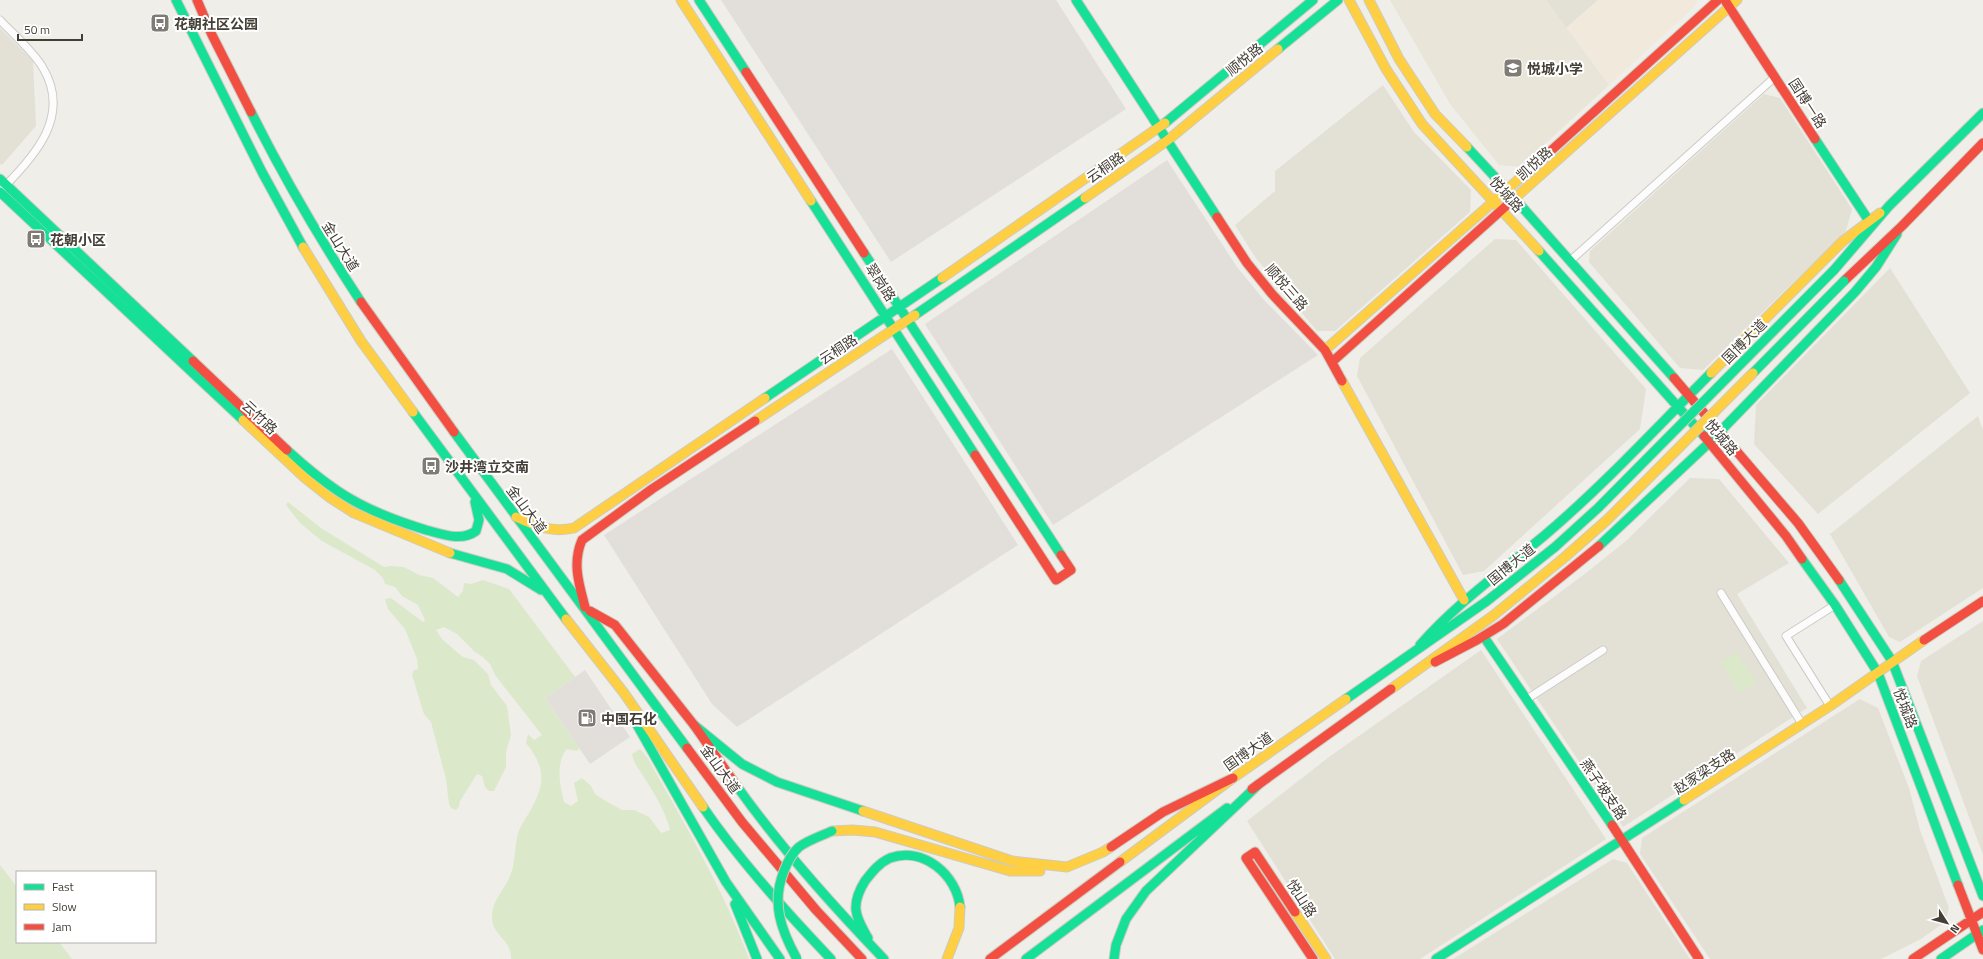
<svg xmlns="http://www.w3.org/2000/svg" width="1983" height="959" viewBox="0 0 1983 959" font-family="'Titillium Web','Noto Sans SC',sans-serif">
<rect width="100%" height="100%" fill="#efeee9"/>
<path fill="#e3e0d6" d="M1546 0H1598L1566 28Z
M0 28 33 61 36 126 2 165 0 164Z
M1383 85 1414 132 1471 190 1470 212 1335 331H1317L1255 257 1235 225 1275 191V171Z
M1764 94 1780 98 1852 209 1846 231 1703 370 1680 368 1589 262 1590 251Z
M1495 239 1516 240 1646 389 1640 429 1484 571 1463 575 1357 376 1360 358Z
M1890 268 1970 393 1818 514 1754 444 1756 405Z
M1978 416 1983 430V588L1900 642 1889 637 1830 534Z
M1690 478 1719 479 1789 563 1737 594 1807 708 1623 827 1497 639 1586 573 1627 540Z
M1983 621V855L1917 676 1921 661Z
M1481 650 1606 839 1420 959H1335L1247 821 1329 757Z
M1860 699 1878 708 1909 788 1920 830 1949 908 1945 922 1921 939 1881 959H1710L1640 854 1642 838Z
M1613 859 1627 863 1690 959H1453Z"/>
<path fill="#f1eadc" d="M1598 0H1697L1696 5 1609 85 1566 28Z"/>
<path fill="#e2dfda" d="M721 0H1056L1126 109 891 262Z
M1167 160 1237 267 1264 300 1318 355 1053 525 925 324Z
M892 349 1018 545 737 727 712 704 604 535Z
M585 670 630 737 590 764 545 698Z"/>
<path fill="#e9e5d8" d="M1390 0H1546L1609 85 1520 167 1499 165 1450 104Z"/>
<path fill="#dbe8ca" d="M288 502 321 528 384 567 391 566 404 567 419 575 433 578 458 597 463 591 464 583 471 584 483 580 509 589 575 677 545 698 579 748 577 751 567 749C555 762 560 786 564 802L571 806 578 801 574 783 582 778 591 786 595 794 604 800 622 810H634L649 817 661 833 670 830C666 813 655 794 645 779 640 770 634 765 632 754L640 749 647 757C684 823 723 888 749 959H511C512 938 490 936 492 914 493 900 505 889 510 876 516 862 514 848 518 834 520 826 525 820 529 813 545 785 547 769 526 743L528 734 534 740 542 735 495 675 490 664 483 657 474 651 457 634 444 627 436 630 442 639 459 654 463 657 474 660 488 674 491 685 507 706 511 735 506 752V767L494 791H489L485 787 482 776 477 774 460 801 459 806 456 810 451 808 449 804 446 779 431 722 424 714 412 675 414 670 418 669 417 659 405 629 388 609 385 599 391 598 423 622 425 620 418 605 402 596 395 587 385 584 383 578 375 570 322 541 300 523 286 505Z
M1737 652 1757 683 1740 694 1720 662Z
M0 865 17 887V942H59L72 959H0Z"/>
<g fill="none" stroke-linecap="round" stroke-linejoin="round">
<g stroke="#cdcbc6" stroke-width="9">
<path id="street" d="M0 20C12 33 34 52 43 68 71 115 36 155 4 187
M1570 261 1775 77
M1721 593 1802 724
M1527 699 1603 650
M1830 706 1786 636 1835 605"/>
</g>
<g stroke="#cecbc0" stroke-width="11">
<path id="fast" d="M176 0 262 172 303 247
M699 0 746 72
M1076 0 1217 217
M1278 49 1338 0
M251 112C284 178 321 241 361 302
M1165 123 1313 0
M1815 139 1869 221
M1467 147 1507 190 1674 378
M0 179 193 361
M0 192 243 420
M811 201 975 455
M1539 251 1704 436
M864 253 1061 555
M1834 270 1889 206 1983 113
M915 315 1085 198
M765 398 942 278
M413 412 566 619
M454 432 687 748
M287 450C335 494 364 511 426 530 442 534 461 542 476 531L479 520 475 502
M1599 546 1711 441 1855 292 1876 267 1897 234
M450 553 507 569 541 590
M1802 559 1835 605 1878 673 1958 885
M1839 580 1892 661 1983 896
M1484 637 1612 825
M1420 645C1457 603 1502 571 1545 535 1604 485 1657 427 1711 373
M1346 699 1487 601 1555 547
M636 723 726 882 780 959
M694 725 742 764 777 782 863 811
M736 785C780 847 831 904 884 959
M703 807C740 861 785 911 831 959
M735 904 757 959
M868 938C863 929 857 920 856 910 855 900 860 889 865 881 872 872 879 863 890 858 923 846 957 875 960 907
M1026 959 1227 808
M1114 959 1116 945 1126 919 1146 891 1259 784
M1436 959 1684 800
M1941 959 1983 930"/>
</g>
<g stroke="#cecbc0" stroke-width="11">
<path id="slow" d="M681 0 811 201
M1349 0 1386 69 1422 124 1539 251
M1369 0 1399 59 1435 114 1467 147
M1085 198 1168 140 1278 49
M1515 198 1737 0
M303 247 361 341 413 412
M942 278 1165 123
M1325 350 1544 157
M1711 373 1843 241 1880 213
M1342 381 1464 600
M243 420 305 478 329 497 354 513 450 553
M755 421 915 315
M516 517C535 526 552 533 574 528L765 398
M566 619 624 693 703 807
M1391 689 1494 615 1565 557
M1684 800 1830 706 1924 640
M863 811 1012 861 1067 867 1103 852 1111 847
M832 831 853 830 875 832 1010 871H1040
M1120 862 1233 778 1346 699
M1295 912 1326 959
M947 959 959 928 960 907"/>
</g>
<g stroke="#cecbc0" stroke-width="11">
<path id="jam" d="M197 0 212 35 251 112
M1726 2 1815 139
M746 72 864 253
M1544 157 1718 0
M1217 217 1247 263 1272 294 1325 350 1342 381
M1844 281 1902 226 1983 143
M361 302 454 432
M193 361 287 450
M1332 362 1515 198
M1674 378 1798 523 1839 580
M1704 436 1786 536 1802 559
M975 455 1056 580 1071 570 1061 555
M585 607C579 584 572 563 582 540L652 489 755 421
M590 611 615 625 694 725 736 785
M1924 640 1983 601
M1435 662 1477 640 1503 624 1599 546
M687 748 742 822 816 910 862 959
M1252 789 1391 689
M1612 825 1699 959
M1111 847 1163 812 1233 778
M1958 885 1983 950
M1295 912 1255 852 1246 858 1313 959
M990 959 1120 862
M1913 959 1983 912"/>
</g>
<use href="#street" stroke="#fdfcfc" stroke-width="7"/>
<use href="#fast" stroke="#16e098" stroke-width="9"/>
<use href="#slow" stroke="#ffcf43" stroke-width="9"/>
<use href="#jam" stroke="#f24e42" stroke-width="9"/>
<g stroke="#d0cab8" stroke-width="11" stroke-linecap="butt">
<path id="fast-bridge" d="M1753 373 1844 281
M1555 547 1598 508 1834 270
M797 959C781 930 771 903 784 871 787 863 792 853 799 847 808 840 821 836 832 831"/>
</g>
<g stroke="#d0cab8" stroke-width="11" stroke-linecap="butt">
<path id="slow-bridge" d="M1565 557 1607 520 1753 373"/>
</g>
<use href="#fast-bridge" stroke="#16e098" stroke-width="9"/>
<use href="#slow-bridge" stroke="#ffcf43" stroke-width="9"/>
</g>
<defs>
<g id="bus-square" transform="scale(1)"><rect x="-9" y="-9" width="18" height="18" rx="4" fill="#807c75" stroke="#fff"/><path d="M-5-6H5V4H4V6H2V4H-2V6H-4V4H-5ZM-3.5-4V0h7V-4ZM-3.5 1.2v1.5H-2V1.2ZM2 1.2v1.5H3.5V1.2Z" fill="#fff"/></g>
<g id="school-square" transform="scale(1)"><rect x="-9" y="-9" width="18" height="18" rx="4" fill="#807c75" stroke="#fff"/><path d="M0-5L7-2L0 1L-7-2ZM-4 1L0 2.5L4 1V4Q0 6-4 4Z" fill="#fff"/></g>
<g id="fuel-square" transform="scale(1)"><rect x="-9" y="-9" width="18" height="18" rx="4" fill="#807c75" stroke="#fff"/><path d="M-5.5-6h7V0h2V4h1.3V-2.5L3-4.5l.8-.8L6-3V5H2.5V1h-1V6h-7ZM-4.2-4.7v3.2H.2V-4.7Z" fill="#fff"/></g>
</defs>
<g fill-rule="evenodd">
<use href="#bus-square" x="160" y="23"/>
<use href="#school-square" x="1513" y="68"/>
<use href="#bus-square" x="36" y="239"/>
<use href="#bus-square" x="431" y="466"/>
<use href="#fuel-square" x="587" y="718"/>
</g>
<g text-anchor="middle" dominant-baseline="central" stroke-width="4" stroke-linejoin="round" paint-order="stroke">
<g font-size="14" font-weight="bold" fill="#443f36" stroke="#fff" text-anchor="start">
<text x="174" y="23">花朝社区公园</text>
<text x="1527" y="68">悦城小学</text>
<text x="50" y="239">花朝小区</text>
<text x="445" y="466">沙井湾立交南</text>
<text x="601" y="718">中国石化</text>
</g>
<g font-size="14" fill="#443f36" stroke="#fff">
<text transform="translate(1244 59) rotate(-39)">顺悦路</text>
<text transform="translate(1808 103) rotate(57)">国博一路</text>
<text transform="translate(1534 163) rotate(-42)">凯悦路</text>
<text transform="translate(1105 167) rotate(-35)">云桐路</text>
<text transform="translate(1507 194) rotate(48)">悦城路</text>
<text transform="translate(341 246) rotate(58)">金山大道</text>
<text transform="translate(881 282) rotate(57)">翠岗路</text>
<text transform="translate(1287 287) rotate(49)">顺悦三路</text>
<text transform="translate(1744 341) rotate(-45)">国博大道</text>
<text transform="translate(838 349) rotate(-33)">云桐路</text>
<text transform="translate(260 417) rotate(43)">云竹路</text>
<text transform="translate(1722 437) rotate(50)">悦城路</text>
<text transform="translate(527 509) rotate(53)">金山大道</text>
<text transform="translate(1511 564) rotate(-39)">国博大道</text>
<text transform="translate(1906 708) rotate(69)">悦城路</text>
<text transform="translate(1248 751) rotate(-35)">国博大道</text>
<text transform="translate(721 769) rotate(54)">金山大道</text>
<text transform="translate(1704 771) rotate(-33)">赵家梁支路</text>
<text transform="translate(1604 789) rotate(56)">燕子坡支路</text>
<text transform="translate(1302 898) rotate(57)">悦山路</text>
</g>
</g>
<rect x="16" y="871" width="140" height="72" fill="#ffffff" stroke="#b4b2af"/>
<rect x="24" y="884" width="20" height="6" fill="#16e098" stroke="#b4b2af"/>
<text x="52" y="891" font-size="12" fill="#443f36">Fast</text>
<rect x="24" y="904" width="20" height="6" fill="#ffcf43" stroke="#b4b2af"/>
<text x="52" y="911" font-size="12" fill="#443f36">Slow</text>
<rect x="24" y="924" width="20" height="6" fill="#f24e42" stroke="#b4b2af"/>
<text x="52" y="931" font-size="12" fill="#443f36">Jam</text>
<g transform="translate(1947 923) rotate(126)" stroke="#ffffff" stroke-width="3" paint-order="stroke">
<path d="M0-3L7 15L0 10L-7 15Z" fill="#443f36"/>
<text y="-6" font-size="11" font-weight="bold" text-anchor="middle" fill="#443f36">N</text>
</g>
<path d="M18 34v6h64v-6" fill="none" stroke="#443f36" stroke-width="2"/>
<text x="24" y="34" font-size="12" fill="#443f36" stroke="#ffffff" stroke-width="3" paint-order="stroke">50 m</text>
</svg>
